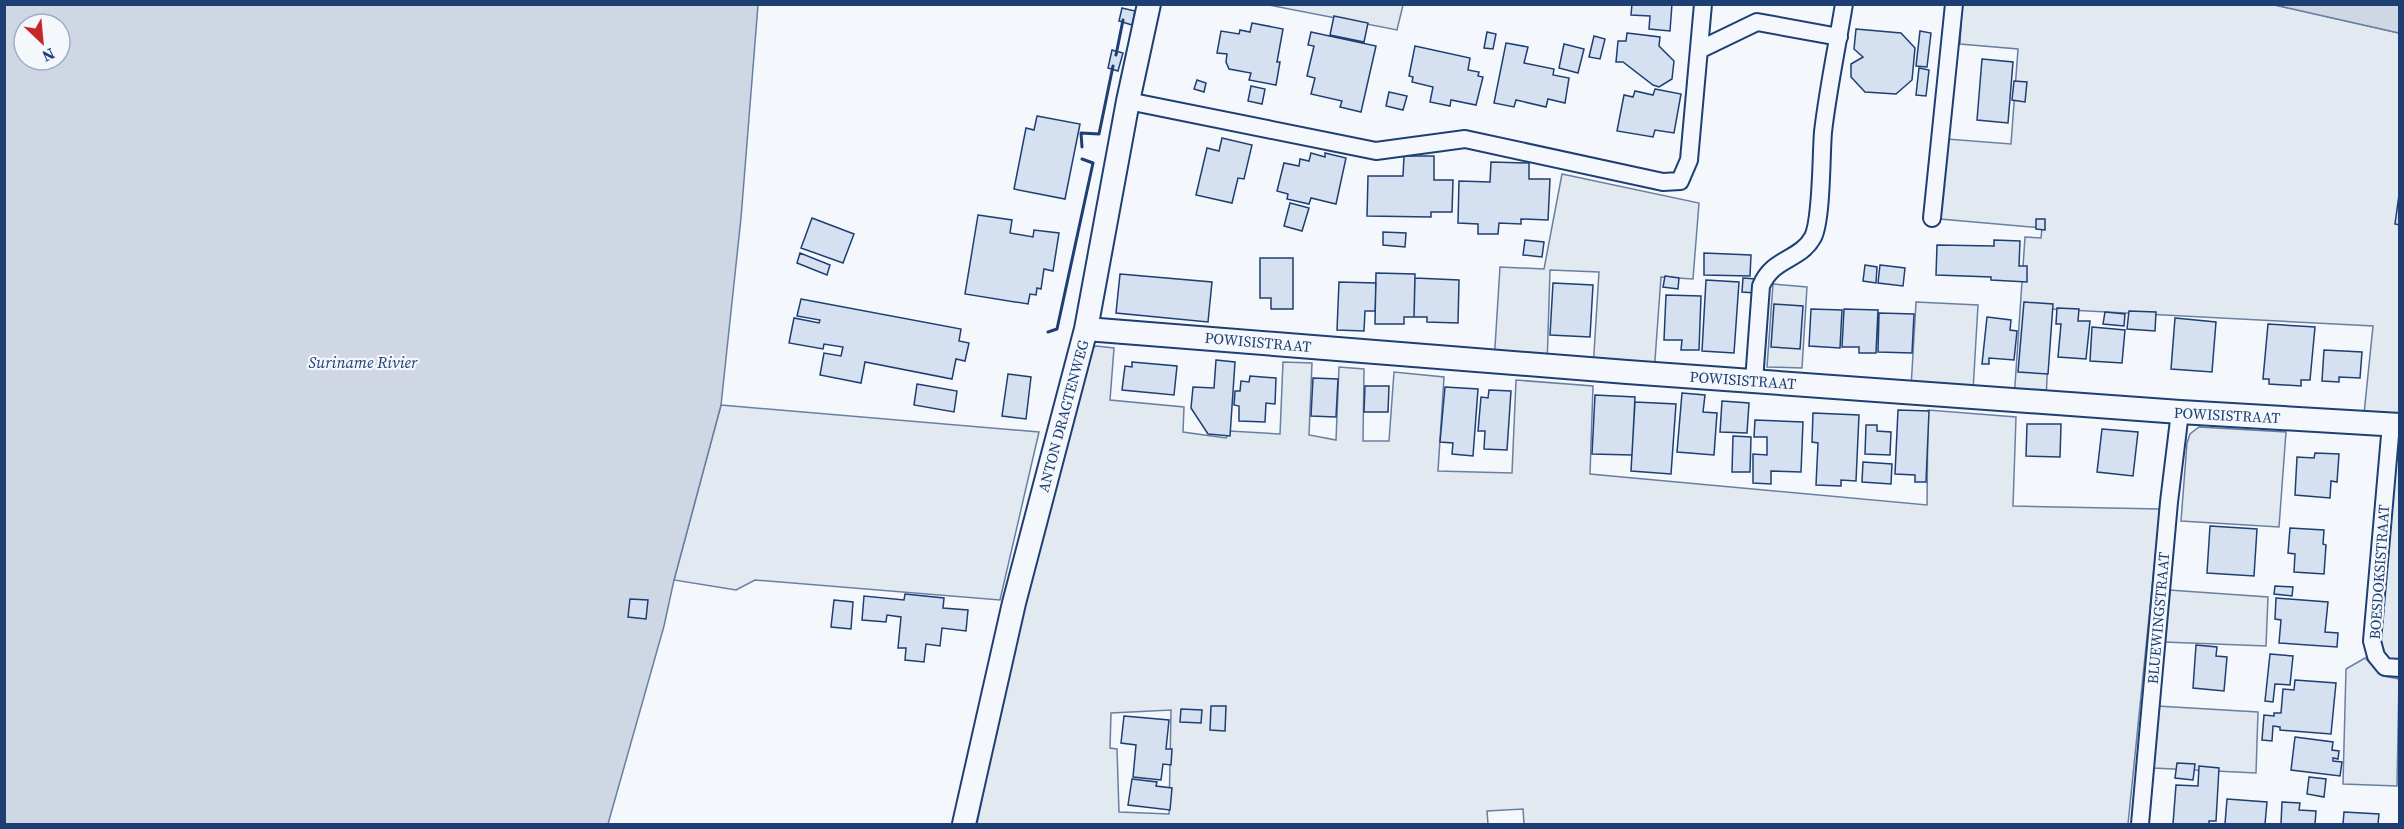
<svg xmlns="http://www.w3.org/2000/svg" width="2404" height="829" viewBox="0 0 2404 829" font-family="'Source Serif 4',serif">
<rect width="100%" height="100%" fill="#f4f7fb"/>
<path fill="#e3e9f0" stroke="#687fa3" stroke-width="1.5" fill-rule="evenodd" d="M1269 5H1403L1397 30Z
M1962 5H2275L2399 33V416L2364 414 2373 326 2050 309 2046 401 2014 400 2025 237 2041 238 2042 228 1940 219 1947 139 2011 144 2018 49 1960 44Z
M1562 174 1699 203 1693 279 1661 277 1654 374 1593 369 1599 272 1550 270 1547 366 1494 363 1500 267 1544 269Z
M1773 284 1807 287 1802 368 1767 367Z
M1916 302 1978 305 1973 391 1911 388Z
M1096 346 1114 348 1110 400 1184 407 1183 432 1226 438 1230 431 1280 434 1283 362 1312 363 1309 435 1336 440 1339 367 1364 369 1363 441H1389L1394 372 1444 377 1438 471 1512 473 1516 380 1593 386 1590 474 1927 505 1928 410 2016 417 2013 506 2160 509 2128 824H1524L1523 809 1487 811 1488 824H977L998 719 1084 352ZM1171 710 1169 814 1119 812 1117 749 1110 748 1111 713Z
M721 405 1039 432 1000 600 755 580 736 590 674 580Z
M2199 427 2286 432 2279 527 2181 521 2187 443 2190 434Z
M2396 446H2399V664L2389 663 2381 654 2378 639Z
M2169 590 2268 597 2266 646 2164 642Z
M2365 658 2384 676 2399 679 2397 786 2343 784 2346 669Z
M2157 706 2258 712 2256 773 2153 768Z"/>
<path fill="#cfd7e4" stroke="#687fa3" stroke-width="1.5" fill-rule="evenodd" d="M5 5H758L741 218 721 405 674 580 664 626 608 824H5ZM24 24H60V60H24Z
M2275 5H2399V33Z"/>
<path fill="#d5e0f0" stroke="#1d3f73" stroke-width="1.5" d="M1632 4H1672L1670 31 1649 29 1650 16 1631 15Z
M1122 8 1135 11 1132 25 1119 21Z
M1334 16 1368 23 1364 42 1330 35Z
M1252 23 1283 29 1277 62H1280L1276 85 1249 80 1251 73 1229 69 1226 62 1227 54 1217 53 1221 31 1239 34 1240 30 1250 32Z
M1856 29 1901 33 1915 48 1912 80 1896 94 1865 92 1851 77V64L1863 57 1854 49Z
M1920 31 1931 33 1927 67 1916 66Z
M1311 32 1376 46 1361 112 1340 107 1342 101 1311 94 1315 78 1307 76 1314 46 1308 45Z
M1487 32 1496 34 1493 49 1484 48Z
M1627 33 1660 37 1659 46 1674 61 1672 79 1659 87 1653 85 1623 62H1616L1618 41H1626Z
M1594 36 1605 39 1600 59 1589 57Z
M1506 43 1528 47 1524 63 1554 69 1553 75 1569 78 1565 103 1548 99 1546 107 1516 100 1514 107 1494 103Z
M1564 44 1584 49 1578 73 1559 68Z
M1415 46 1470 58 1468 70 1479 72 1478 76 1483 77 1476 105 1451 100 1450 106 1430 102 1433 87 1412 82 1413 77 1409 76Z
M1112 50 1123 53 1118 71 1108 68Z
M1982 59 2013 62 2008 123 1977 120Z
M1919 68 1929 70 1926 96 1916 95Z
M1197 80 1206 83 1204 92 1194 89Z
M2014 81 2027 82 2025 102 2012 100Z
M1251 86 1265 89 1262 104 1248 101Z
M1655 89 1681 94 1674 133 1655 130 1653 137 1617 131 1624 95 1633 97 1635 91 1653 95Z
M1389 92 1407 96 1403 110 1386 106Z
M1037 116 1080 124 1065 199 1014 189 1026 128 1034 130Z
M1222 138 1252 145 1244 179 1238 178 1232 203 1196 195 1207 148 1219 151Z
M1311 153 1325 157V153L1346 158 1336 204 1311 198 1309 204 1287 199 1288 194 1277 191 1284 163 1299 166 1300 159 1309 161Z
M1404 156H1434V180H1453L1452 212H1431V217L1367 216 1368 176H1403Z
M1491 162 1529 163V179H1550L1548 220 1521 219V224L1499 223 1498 234H1478V224L1458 223 1459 181 1490 182Z
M2399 195H2400V225L2395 224Z
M1290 203 1309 208 1302 231 1284 226Z
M978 215 1012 220 1010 233 1033 237 1034 230 1059 233 1053 271 1044 269 1041 289 1037 288 1036 295 1030 294 1028 304 965 294Z
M812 218 854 234 843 263 801 248Z
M2036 219H2045V230L2036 229Z
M1383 232 1406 233 1405 247 1383 245Z
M1525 240 1544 242 1542 257 1523 255Z
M1994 240 2020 241 2019 266H2027V282L1991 280V277L1936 275 1937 245 1994 246Z
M800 253 830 265 827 275 797 263Z
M1704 253 1751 255 1750 276 1704 275Z
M1260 258H1293V309H1271V298H1260Z
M1865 265 1877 267 1876 283 1863 281Z
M1880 265 1905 268 1903 286 1878 283Z
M1376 273 1415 274 1414 317H1404V324H1375Z
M1120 274 1212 282 1208 322 1116 313Z
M1665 276 1679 278 1678 289 1663 287Z
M1415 278 1459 280 1458 323 1427 322V317H1414Z
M1743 278 1756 279 1755 293 1742 292Z
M1706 280 1739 282 1734 353 1702 351Z
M1339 282 1376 283 1375 311H1365L1364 331 1337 330Z
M1553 283 1593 285 1590 337 1550 335Z
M1666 295 1701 296 1699 350H1681L1682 340H1664Z
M801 299 961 329 959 341 969 343 965 361 956 359 952 379 865 362 861 383 820 375 824 353 841 356 843 347 824 344 823 349 789 343 794 318 819 323 820 320 797 316Z
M2024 302 2053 304 2048 374 2018 372Z
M1774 304 1803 306 1800 349 1771 347Z
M2057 308 2079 309 2078 321H2090L2086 359 2058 357 2061 324H2056Z
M1811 309 1842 310 1840 348 1809 346Z
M1844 309 1878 310 1876 353H1859V347H1842Z
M2129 311 2156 312 2155 331 2127 329Z
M2105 312 2125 314 2124 326 2103 324Z
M1879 313 1914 314 1912 353 1878 352Z
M1987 317 2011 320 2010 330 2017 331 2014 360 1989 358V364H1982Z
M2175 318 2216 322 2212 372 2171 369Z
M2268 324 2315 327 2310 380H2301V386L2269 384V379H2263Z
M2092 327 2125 330 2122 363 2090 361Z
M2324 350 2362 352 2360 378 2339 377V382L2322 381Z
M1216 360 1235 362 1230 436 1208 434 1191 408 1193 387 1214 388Z
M1132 362 1177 366 1174 395 1122 390 1125 366 1132 367Z
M1008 374 1031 377 1026 419 1002 416Z
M1250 376 1276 378 1275 404 1266 403 1265 422 1239 421V406L1234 405 1235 391H1240L1241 381 1249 382Z
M1313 378 1338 379 1336 417 1311 416Z
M917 384 957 391 954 412 914 405Z
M1365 386H1389L1388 412H1364Z
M1445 387 1478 389 1473 456 1452 454 1453 443 1440 442Z
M1489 390 1511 391 1507 450 1484 449 1485 431H1478L1481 397 1488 398Z
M1682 393 1705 395 1703 412 1717 413 1714 455 1677 452Z
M1595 395 1635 397 1632 455 1592 454Z
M1722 401 1749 403 1747 433 1720 432Z
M1635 402 1676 404 1671 474 1631 471Z
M1898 410 1929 411 1926 482H1915V475L1895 474Z
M1813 413 1859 415 1856 481 1841 480V486L1816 485 1818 443 1812 442Z
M1755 420 1803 422 1801 472 1771 471V484L1753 483V454L1767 455V437H1754Z
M2027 424H2061L2060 457 2026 456Z
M1866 425H1877V431L1891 432 1890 455 1865 454Z
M2102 429 2138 432 2133 476 2097 472Z
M1733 436 1751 437 1750 472H1732Z
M2315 453 2339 454 2337 482 2331 481 2330 498 2295 495 2297 457 2314 458Z
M1863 462 1892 464 1891 484 1862 482Z
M2210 526 2257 529 2254 576 2207 573Z
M2290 528 2324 530 2323 544 2326 545 2324 574 2294 572 2295 554 2288 553Z
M2275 586 2293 587 2292 596 2274 594Z
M905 594 944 598 943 608 968 610 966 631 942 628 940 646 926 644 924 662 905 660 906 648H898L901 617 887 615 886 622 862 620 864 596 904 600Z
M2276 598 2328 602 2325 632 2338 633 2337 647 2279 643 2281 620 2275 619Z
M630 599 648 600 646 619 628 617Z
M834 600 853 602 851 629 831 627Z
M2196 645 2217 647 2216 656 2227 657 2224 691 2193 688Z
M2270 654 2293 656 2290 685 2275 684 2273 702 2265 701Z
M2295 680 2336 683 2331 734 2280 730V727L2273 726 2272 741 2262 740 2264 715 2274 716V713H2281L2283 689 2294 690Z
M1211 706H1226L1225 731 1210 730Z
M1181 709 1202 710 1201 723 1180 722Z
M1124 716 1169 720 1166 749H1172L1171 765 1163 764 1161 780 1133 777 1136 745 1121 743Z
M2295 737 2333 742 2332 750 2339 751 2338 759 2333 758V761L2342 762 2340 776 2291 770Z
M2177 763 2195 764 2193 780 2175 778Z
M2199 766 2219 768 2216 821H2209V824H2173L2176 785 2198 786Z
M2309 777 2326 779 2324 797 2307 794Z
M1132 779 1157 782 1156 786 1172 788 1170 810 1128 805Z
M2227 799 2267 802 2265 824H2225Z
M2282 802 2300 803 2299 810 2316 811 2315 824H2281Z
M2344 812 2379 814 2378 824H2336H2343Z"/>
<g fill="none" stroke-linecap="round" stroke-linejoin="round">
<g stroke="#1d3f73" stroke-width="20">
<path id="street" d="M1699 50 1757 22 1839 37
M1128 101 1376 151 1465 139 1663 182 1680 181 1689 160 1703 4
M1932 218 1954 4
M1754 381 1761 286C1773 257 1800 261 1813 237 1822 219 1821 155 1823 132 1828 89 1837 47 1844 4
M2391 424 2372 641 2376 656 2385 667 2400 668
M2140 824 2169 502 2180 412"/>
</g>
<g stroke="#1d3f73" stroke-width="26">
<path id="secondary" d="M1086 329 1627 372 2180 412 2400 425
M964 824 1014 603 1086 329 1128 101 1149 4"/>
</g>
<use href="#street" stroke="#f4f7fb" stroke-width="16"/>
<use href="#secondary" stroke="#f4f7fb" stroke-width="22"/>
<path stroke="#1d3f73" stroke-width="3" d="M1116 55 1123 20
M1082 147 1081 133 1099 134 1113 66
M1048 332 1057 329 1093 163 1082 159"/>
</g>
<g text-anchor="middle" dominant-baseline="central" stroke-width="4.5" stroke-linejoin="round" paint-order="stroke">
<g font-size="15" fill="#1d3f73" stroke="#f4f7fb">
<text transform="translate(1258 342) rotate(5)">POWISISTRAAT</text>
<text transform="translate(1743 380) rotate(4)">POWISISTRAAT</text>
<text transform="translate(2227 415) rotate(3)">POWISISTRAAT</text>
<text transform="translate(1063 416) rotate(-75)">ANTON DRAGTENWEG</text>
<text transform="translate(2379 572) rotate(-86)">BOESDOKSISTRAAT</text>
<text transform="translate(2158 618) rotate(-85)">BLUEWINGSTRAAT</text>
</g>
<g font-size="16" font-style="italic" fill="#1d3f73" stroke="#f4f7fb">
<text x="363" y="362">Suriname Rivier</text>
</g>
</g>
<rect width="2404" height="829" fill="none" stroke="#1d3f73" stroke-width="12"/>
<g transform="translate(42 42) rotate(154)"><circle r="28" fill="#f4f7fb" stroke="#9eadc5" stroke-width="1.5"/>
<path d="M0-4.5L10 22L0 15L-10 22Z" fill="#c62828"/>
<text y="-9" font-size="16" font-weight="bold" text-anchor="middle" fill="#1d3f73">N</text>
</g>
</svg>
